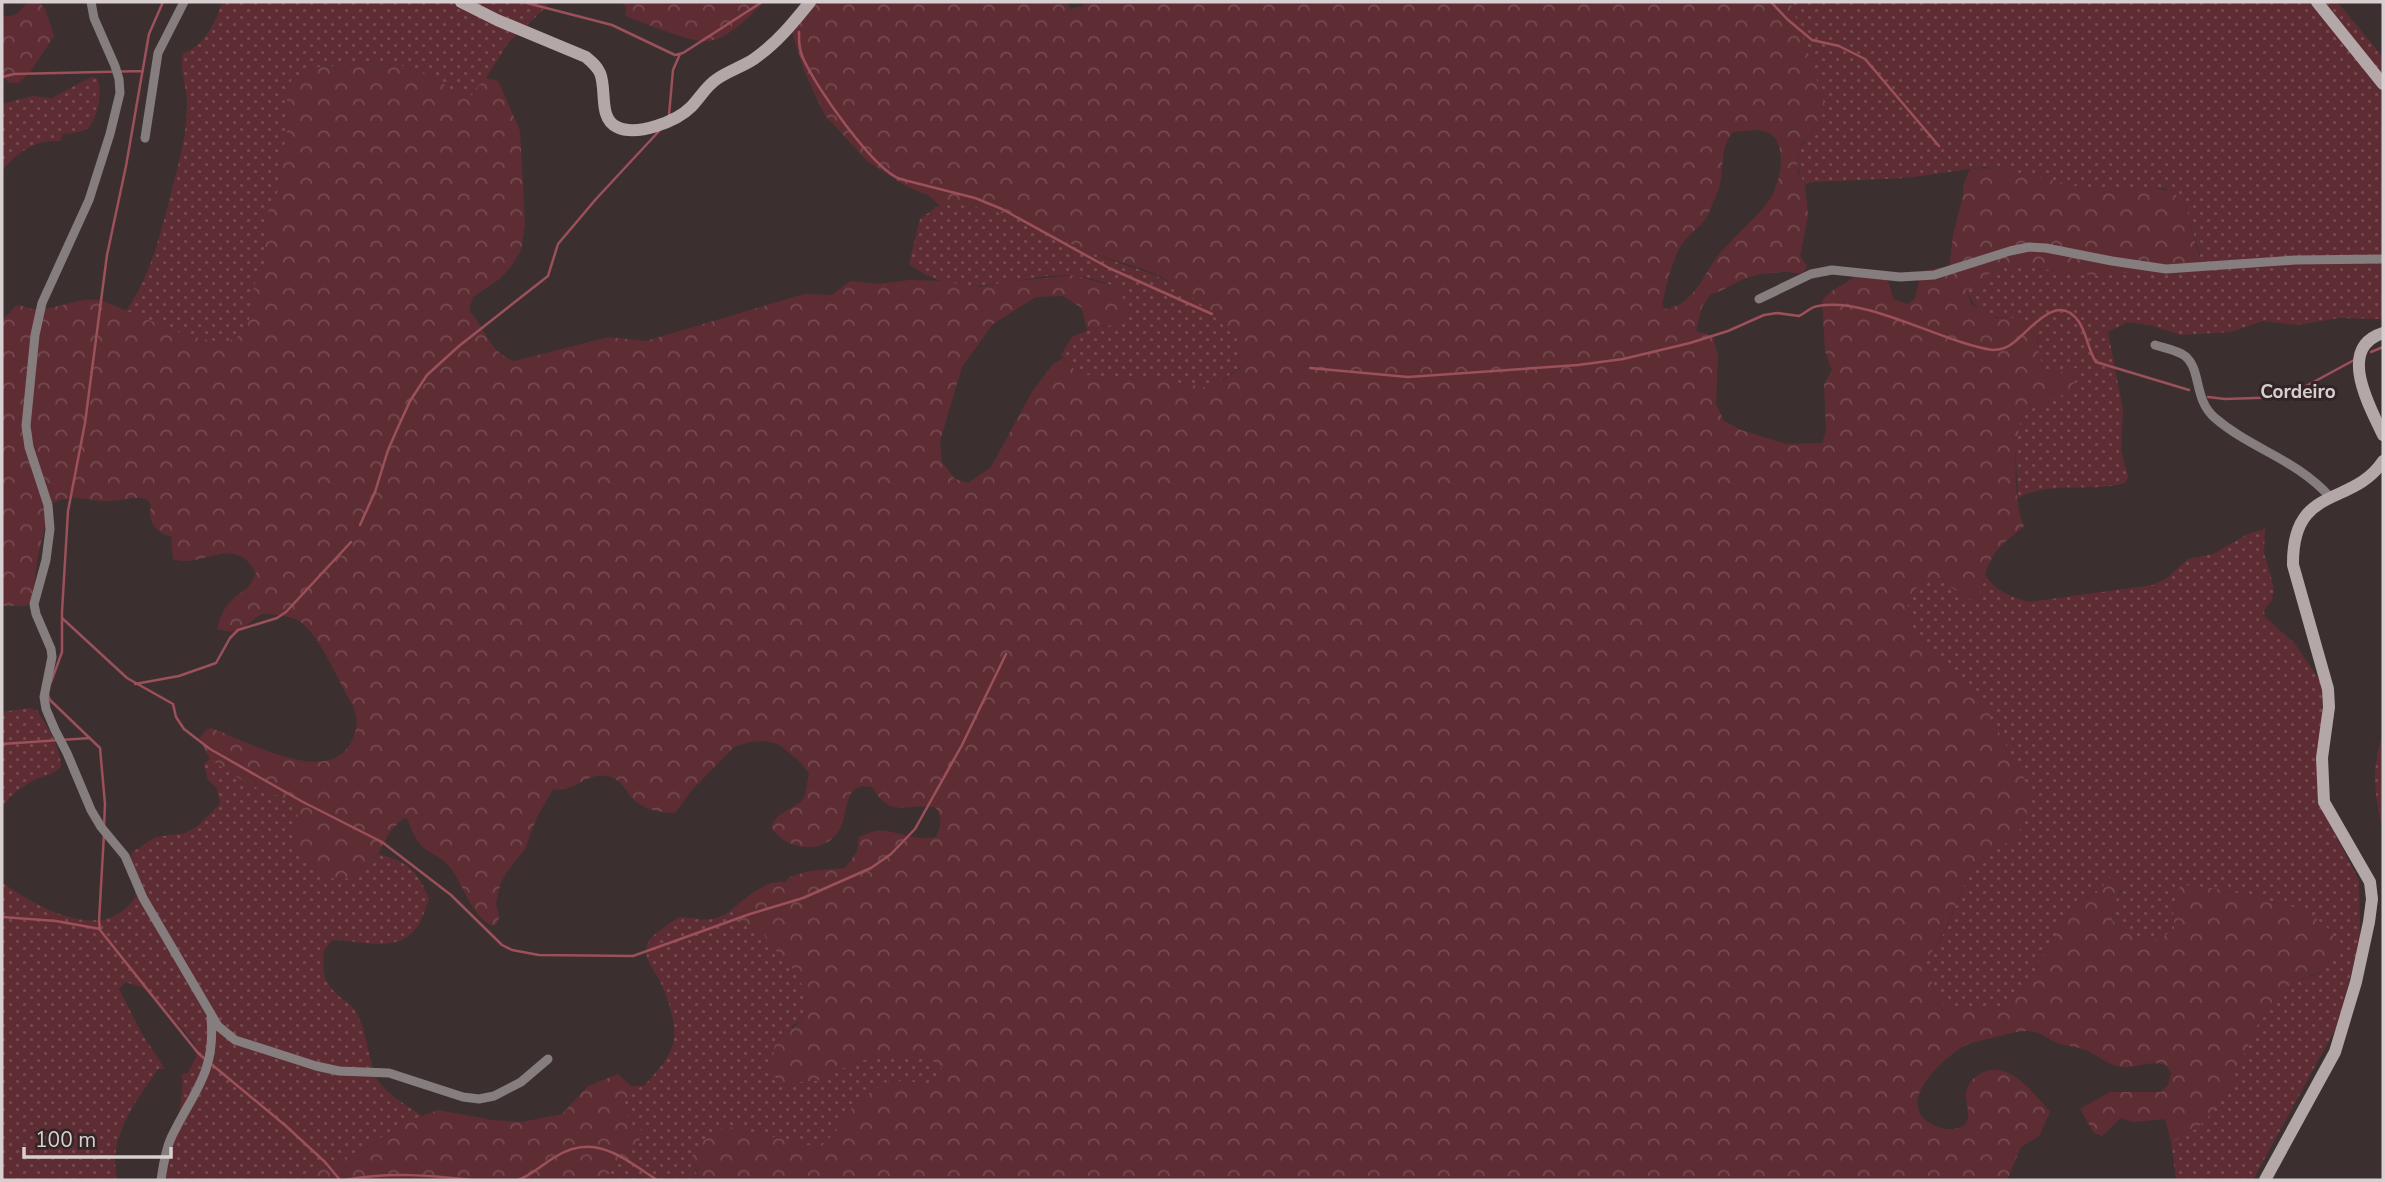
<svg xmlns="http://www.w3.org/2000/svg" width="2385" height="1182" viewBox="0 0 2385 1182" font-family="'Nunito Sans',sans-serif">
<defs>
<pattern id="grass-dots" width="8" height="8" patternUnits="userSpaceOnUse" patternTransform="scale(1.75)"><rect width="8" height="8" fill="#5e2d34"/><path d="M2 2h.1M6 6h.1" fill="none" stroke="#744a50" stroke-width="1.8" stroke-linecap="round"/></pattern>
<pattern id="forest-crowns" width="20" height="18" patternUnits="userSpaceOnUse" patternTransform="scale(1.75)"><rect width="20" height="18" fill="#5e2d34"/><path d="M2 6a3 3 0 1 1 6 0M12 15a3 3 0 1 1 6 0" fill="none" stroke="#744a50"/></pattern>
</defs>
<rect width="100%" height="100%" fill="#3c2f30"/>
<path fill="url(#grass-dots)" d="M222 2H546L547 6 508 43 486 78 476 88 470 100 423 72 404 66 385 64 318 67 287 97V136L278 168 281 187C262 214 263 233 266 265 250 288 258 293 251 316 248 325 240 338 231 341 210 347 146 321 126 311 152 274 162 229 173 185 180 159 187 133 187 106 188 87 178 72 183 53 204 47 216 22 222 2Z
M1790 2H2337L2383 57V319L2339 318 2297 325 2263 321 2231 332 2181 335 2150 325 2127 322 2108 332 2123 410 2121 451 2128 477 2125 483C2090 493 2051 480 2018 498 2017 470 2012 439 2024 412L2067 393 2076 368 2056 373H2047L2039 361 2038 339 2018 318C1990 318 1977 316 1966 289L1988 275 1993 269 2020 266 2097 276 2156 269 2200 256 2185 204 2164 188 2118 192 2093 190 1985 167 1906 178 1813 182 1805 184C1789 156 1801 144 1820 123L1811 61Z
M91 77 97 78C103 91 98 115 90 126 85 133 70 133 63 134L60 141C35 140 18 151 2 171V104L32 96 52 98Z
M960 204C1007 210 1047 232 1090 252 1114 263 1141 268 1165 280 1194 293 1217 319 1239 340L1242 366 1211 388 1138 376 1102 378 1078 373 1061 355 1072 337 1097 326 1116 325 1119 288C1105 283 1087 276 1072 275 1010 273 968 307 909 264L920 219 939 205Z
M2265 529 2264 553 2274 588 2272 600 2264 610 2265 617 2295 644 2323 685 2320 806 2359 880 2360 939 2338 1024 2253 1180H2176L2171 1141C2233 1120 2236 1047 2272 1002 2278 994 2288 985 2297 981 2305 978 2315 976 2322 971 2328 966 2332 955 2337 949L2329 929 2300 909 2229 891 2182 885C2172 898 2173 913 2174 929 2151 949 2132 939 2112 920L2113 905 2121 891 2111 877 2097 893 2088 896 2051 942 2029 981 2010 1004 1995 1010H1955L1943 1004 1934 994 1931 975 1922 963C1951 935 1952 903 1973 870 1989 845 2015 851 2027 814 2030 806 2029 791 2026 783 2024 775 2017 766 2013 759 2002 738 1982 697 1967 681 1953 667 1916 640 1910 624 1902 605 1913 591 1925 576 1946 579 1959 596 1979 603L1985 574C1994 591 2012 597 2029 602L2153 585 2167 578 2188 559 2213 554 2248 534Z
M29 708 37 710C47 727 60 745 61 766 55 774 46 775 37 779 24 784 9 796 2 808V712Z
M2383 735V831C2375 796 2370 770 2383 735Z
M210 758C226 769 243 782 262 790 279 797 286 795 298 812L297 824 359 868 378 854C409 862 417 870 429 899 425 908 423 918 418 926 398 955 361 940 333 940L324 950C323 973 322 982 341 998 345 1001 351 1005 354 1009 368 1028 368 1066 379 1082 389 1096 408 1106 422 1116 400 1124 383 1137 364 1148 342 1161 318 1164 299 1180H164C169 1144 185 1110 182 1074L188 1073 198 1053 194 1043 184 1031 142 987 125 982 119 989 142 1034 165 1069H158C134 1105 108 1135 117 1180H2V882C37 908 105 946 136 896L131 866V853L156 837 185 833 198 826 220 804 217 788 208 780 204 765Z
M731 910C740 926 749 923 762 933 766 936 768 942 772 946 798 976 808 976 803 1019L792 1026 784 1083 824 1080 843 1068 868 1059 890 1055 927 1056 947 1073 928 1083 888 1081 845 1116 840 1127 820 1148 725 1126 695 1169 699 1180H603L613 1167 631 1124 623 1107 631 1086H644C655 1073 671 1058 674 1040 676 1022 668 998 660 981 654 969 640 955 649 941 652 935 672 922 679 917 701 918 712 925 731 910Z"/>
<path fill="url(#forest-crowns)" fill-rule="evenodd" d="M31 2H39L45 9 54 36 31 71 19 83H10L2 77V16C21 18 16 9 31 2Z
M622 2H764C750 16 730 37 710 41 693 44 644 23 625 16L626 8Z
M813 2H1066L1071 9 1082 6 1086 2H1790L1813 67 1825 107 1820 123 1802 143 1797 158 1798 172 1805 184 1808 216 1800 256 1807 266 1803 273C1796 274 1792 272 1786 272 1782 272 1762 274 1757 275 1739 278 1727 290 1710 295L1702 307 1696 331 1713 336 1718 356 1716 404 1724 421 1741 430 1786 444 1822 443 1826 431 1824 384 1832 370 1825 351 1822 300 1832 291 1855 277 1884 276 1889 283 1893 299 1907 304 1915 299 1920 277 1925 271 1941 267 1949 270 1953 235 1963 195V185L1970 169C2010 164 2062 187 2104 191 2131 193 2166 178 2185 204L2202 267 2156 269 2098 276 2020 266 1994 269 1975 288 1966 289 1971 304 1977 308 1996 318H2018L2034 325C2039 342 2037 358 2047 373H2056L2077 368 2080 374 2067 393 2024 412C2012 440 2013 499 2024 527 1990 551 1986 563 1979 603 1959 596 1946 579 1925 577 1913 591 1903 604 1910 624 1916 640 1953 667 1967 681 1982 696 2002 738 2013 759 2017 766 2023 774 2026 782 2029 791 2030 806 2027 814 2017 850 1989 845 1973 870 1952 902 1950 935 1922 963L1931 976 1934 994 1943 1004 1955 1010H1995L2010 1004 2029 981 2066 917 2080 900 2097 893 2111 877 2120 879 2123 885 2113 905 2112 920C2132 939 2151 949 2174 929 2174 913 2172 898 2181 885 2212 886 2241 894 2271 902 2281 904 2292 906 2302 910 2318 918 2345 938 2334 959 2325 974 2307 975 2293 983 2282 990 2270 1002 2264 1014 2238 1057 2226 1123 2173 1141H2171L2165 1119 2133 1122 2121 1118 2102 1136 2094 1133 2080 1109 2110 1092H2161L2168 1085 2171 1073 2166 1065C2151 1060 2139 1067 2124 1067 2111 1067 2097 1055 2086 1050 2076 1046 2065 1046 2055 1042 2049 1039 2043 1034 2036 1032 2024 1029 2011 1033 2000 1036 1988 1039 1975 1041 1964 1046 1947 1056 1924 1077 1918 1097 1912 1119 1942 1135 1961 1127 1974 1122 1965 1102 1966 1093 1968 1084 1974 1076 1982 1073 2009 1059 2035 1095 2050 1112L2039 1136 2021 1147 2007 1180H699L692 1153 706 1138 725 1126 820 1148 840 1127 845 1116 859 1100 888 1081 928 1083 947 1073 927 1056 890 1055 868 1059 843 1068 824 1080 784 1083 770 1074 775 1044 803 1019C808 976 798 976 772 946 768 942 766 936 762 933 749 923 740 926 731 910 748 897 764 880 786 882L789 877 810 871 845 868 857 852 859 837C864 836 870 832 875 831 893 828 911 842 936 837 941 825 943 817 935 807 906 803 892 820 872 787 842 781 849 813 840 829 825 856 786 851 771 827L778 816 801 802 805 795 809 773 797 759 778 744 764 741 750 742 734 747 691 791 675 813C654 812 639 809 627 791 621 784 619 780 611 777 588 769 574 794 553 789L537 817 525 849 506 873 500 885 496 903 499 918 496 925 492 926C468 912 465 885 448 865 441 856 430 854 422 846 414 839 411 826 406 817L399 822 389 833 378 854 359 868 352 878C319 881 314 874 294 848L298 812C286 795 279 797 261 790 246 783 220 768 209 757 205 752 202 743 200 737L206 730 211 728C244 740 327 787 350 744 358 729 359 719 352 704 340 684 318 632 299 621 289 615 274 614 262 614 242 625 244 637 217 629 220 616 227 602 238 595 248 588 251 585 256 573 235 532 200 570 173 559L171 539 173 537C157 534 147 522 151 505L147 499C129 496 124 501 108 501 85 502 76 492 51 504L38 555 32 599 27 606H2V320L17 305C22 305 27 308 32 309 56 312 83 293 106 302 130 311 216 355 237 337 255 323 250 302 255 283 257 276 262 270 266 265 263 233 262 214 281 187L278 168 287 136V97L292 78 318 67 385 64 404 66 423 72 469 99 477 87 486 78 498 81 501 87 520 131 525 224 521 250 511 267 498 280 473 297 469 310C486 330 489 352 514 361L609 337 646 341 804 294 832 295 850 281 879 284 910 280 941 281 981 287 1007 282 1074 275 1119 288 1129 313 1116 325 1097 326 1087 330 1082 308 1063 296 1036 297 993 324 962 367 940 441 942 462 955 479 968 483 991 467 1032 392 1053 364 1063 358 1078 373 1102 378 1138 376 1211 388 1242 367 1239 341C1218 319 1196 298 1170 282 1148 268 1120 263 1095 254 1039 233 1004 202 939 205L929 196 904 185 867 161 824 114 804 71 790 25ZM1759 130C1764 131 1769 132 1773 136 1788 150 1779 188 1768 202 1754 220 1735 236 1720 253 1704 273 1694 305 1666 309L1662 306C1665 288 1674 251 1686 239 1699 225 1705 224 1712 205 1715 198 1718 191 1720 184 1724 165 1720 147 1733 132Z
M618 1074 631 1086 623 1108 631 1124 643 1131 638 1144 603 1180H299L311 1171 362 1150 404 1123 438 1110 492 1120 522 1122 562 1114 588 1086Z"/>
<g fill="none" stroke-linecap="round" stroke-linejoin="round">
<path stroke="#9b505a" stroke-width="2.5" d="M523 2 612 25 675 55 683 53 762 2
M1771 2 1787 19 1812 40 1839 46 1865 59 1939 146
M799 32C799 41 799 49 803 58 815 86 873 169 900 179L975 198 1002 209 1109 268 1212 314
M2 77 14 74 143 71
M669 115 673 70 680 54
M2371 352 2383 347
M1310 368 1408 377 1578 365 1623 359 1690 343 1728 331 1764 315 1777 313 1799 316C1806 313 1810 307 1818 306 1866 296 1943 343 1993 350 2000 350 2007 348 2013 343 2030 331 2057 290 2079 322 2087 334 2088 350 2096 362L2189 390
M2208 397 2225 399 2286 397 2356 359
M360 525 375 492 388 450 399 425 410 401 427 375 459 346 548 276 558 244 596 199 660 130
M62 618 127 678 173 704 176 717 184 729 210 749 303 802 382 842 451 895 502 945 512 950 539 955 633 956 750 914 803 898 871 868 891 854 915 829 962 745 1006 654
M51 682 62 652V612L68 511 85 423 107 255 126 166 149 34 163 2
M135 684 179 676 216 663 230 638 238 630 277 618 286 612 351 542
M48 695 50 700 100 748 105 804 104 827
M2 744 90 738
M104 834 99 921 100 930 198 1053 205 1059
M2 917 56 921 100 929
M210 1063 286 1126 325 1162 340 1180
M345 1180C388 1172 430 1175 473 1180
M518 1180C532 1175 543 1164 555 1157 595 1132 623 1158 657 1180"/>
<path stroke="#857d7e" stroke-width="9" d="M91 2 94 18 115 66 119 79 120 93 110 134 89 200 42 303 35 335 26 426 29 447 48 505 50 529 46 560 34 604 36 614 51 649 52 657 44 697 46 709 55 730 67 753 91 810 101 827 125 856 143 898 218 1026 235 1040 316 1066 339 1071 389 1073 463 1097 479 1099 494 1096 521 1082 548 1059
M145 138 158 53 184 2
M1759 299 1811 274 1832 270 1900 277 1934 275 2010 251 2029 247 2046 248 2112 261 2166 269 2295 260 2383 259
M2155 345C2164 348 2177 350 2185 356 2202 370 2193 399 2215 418 2251 449 2296 459 2330 497
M161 1180C163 1167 165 1151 171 1138 193 1092 216 1073 211 1018"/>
<path stroke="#b3a7a8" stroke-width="12" d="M461 2 497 20 586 57C592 62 597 66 600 73 607 89 598 118 617 127 637 137 677 121 691 107 700 98 706 86 717 79 728 71 742 67 754 59 777 43 793 23 810 2
M2317 2 2383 84
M2383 333C2336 348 2370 407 2383 435
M2265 1180 2335 1052 2356 982 2369 922 2372 899 2370 882 2324 802 2322 758 2329 707 2328 689 2293 565C2292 483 2352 508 2383 461"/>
</g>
<g text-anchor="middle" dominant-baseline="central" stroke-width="6" stroke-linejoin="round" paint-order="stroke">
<g font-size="19" font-weight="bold" fill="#d8cfd0" stroke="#322526">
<text x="2298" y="392">Cordeiro</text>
</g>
</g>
<rect width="2385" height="1182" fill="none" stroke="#d8cfd0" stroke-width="7"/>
<path d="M24 1147v10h147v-10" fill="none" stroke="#d8cfd0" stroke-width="3.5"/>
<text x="35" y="1147" font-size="21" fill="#d8cfd0" stroke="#322526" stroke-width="5" paint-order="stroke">100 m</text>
</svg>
